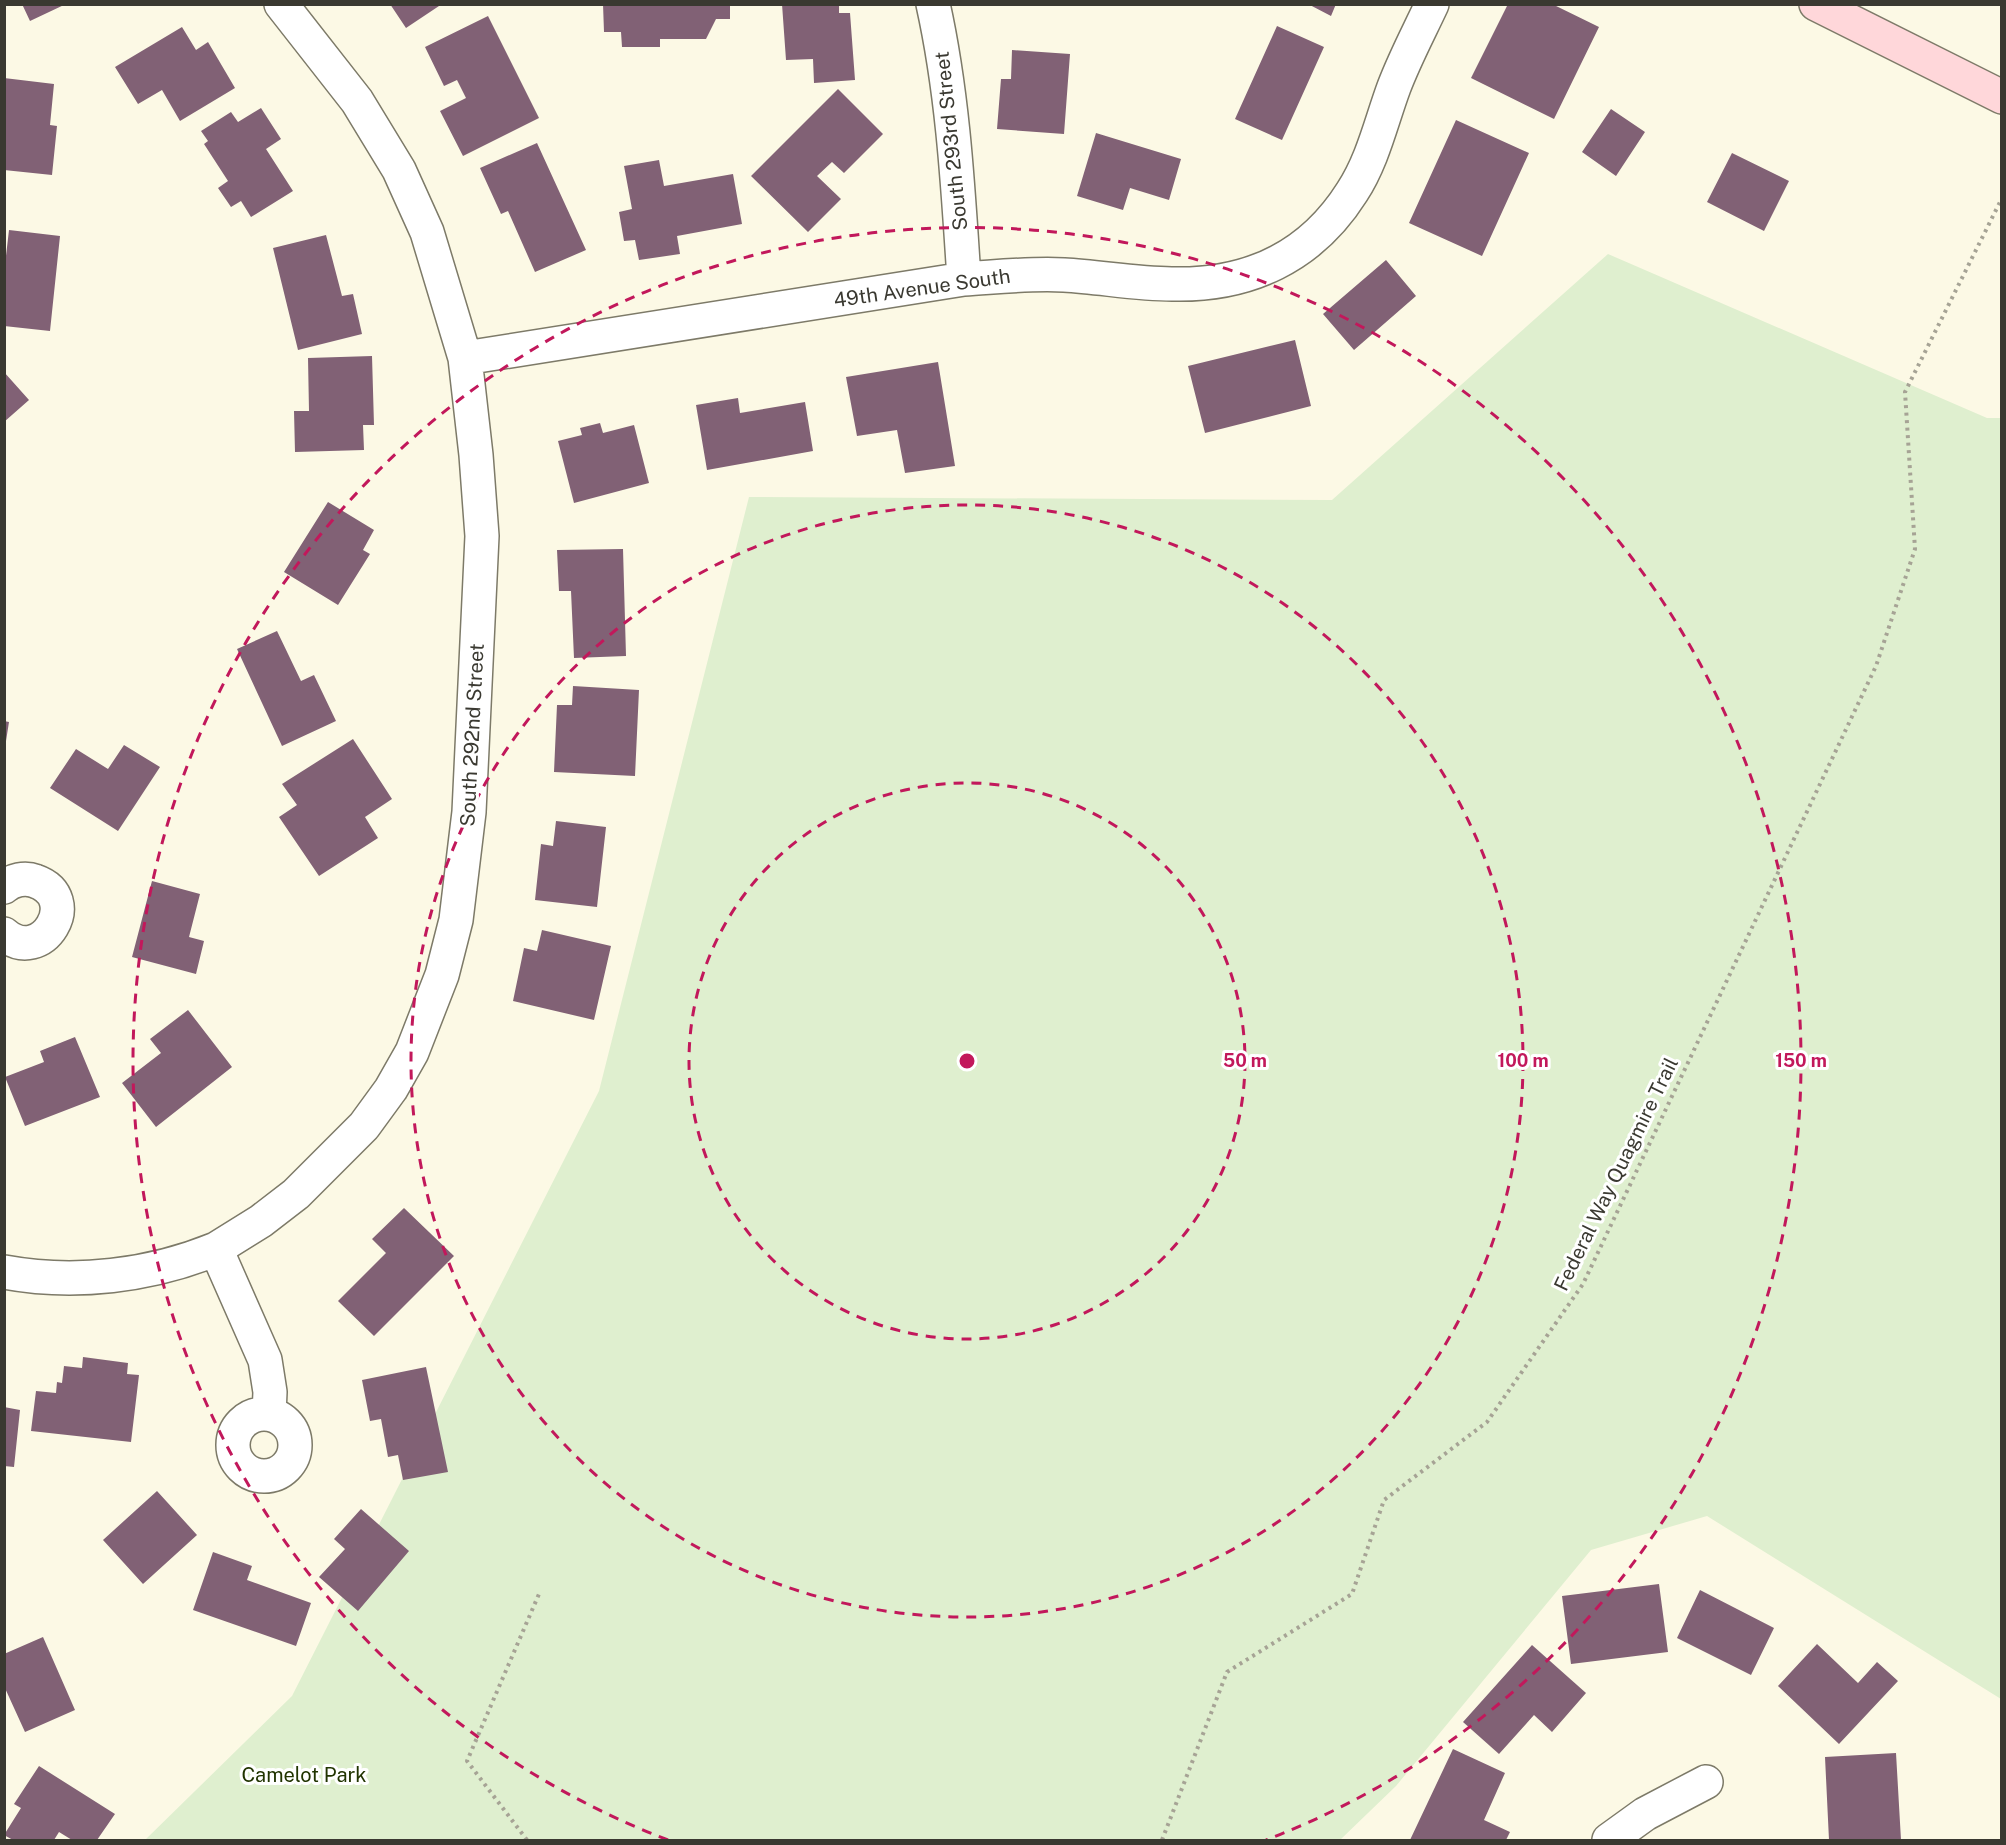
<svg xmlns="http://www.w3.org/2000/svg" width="2006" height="1845" viewBox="0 0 2006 1845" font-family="'Public Sans',sans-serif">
<rect width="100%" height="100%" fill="#fcf9e5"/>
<path fill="#dfefcf" d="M1608 254 1987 418H2001V1699L1707 1516 1591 1550 1396 1786 1340 1840H145L292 1696 599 1091 749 497 1332 500Z"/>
<path fill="#816175" d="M22 4H66L30 21Z
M390 4H442L406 28Z
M603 4H730V19H716L706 39H660V47H622L621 32H604Z
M782 4H839V13H850L855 80 814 83 813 59 786 60Z
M1308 4H1336L1331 16Z
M1508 4H1552L1599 27 1554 119 1471 78Z
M488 16 539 118 463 156 440 111 466 98 457 80 444 86 425 47Z
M1277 26 1324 47 1282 140 1235 119Z
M182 27 196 50 208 42 235 88 180 121 162 90 138 104 115 67Z
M1012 50 1070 54 1064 134 997 129 1001 79H1011Z
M4 78 54 84 50 125 57 126 52 175 4 170Z
M838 89 883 134 844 173 832 162 817 176 841 199 808 232 751 176Z
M261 108 281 139 266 149 293 191 251 217 241 201 231 207 218 188 228 181 204 144 208 141 201 131 231 112 238 122Z
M1611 109 1645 132 1616 176 1582 152Z
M1456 120 1529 153 1482 256 1409 223Z
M1096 133 1181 159 1169 200 1130 188 1123 210 1077 196Z
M537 143 586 250 535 272 508 211 501 214 480 168Z
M1732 153 1789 181 1764 231 1707 202Z
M659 160 664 186 733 174 742 224 677 236 680 254 639 260 635 240 624 241 619 212 632 209 624 166Z
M9 230 60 236 50 331 4 326V273Z
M326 235 342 296 353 294 362 334 298 350 273 248Z
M1386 260 1416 296 1354 350 1323 314Z
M1295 340 1311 406 1205 433 1188 366Z
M372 356 374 425H363L364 450 295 452 294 411H309L308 358Z
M938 362 955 466 905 473 897 430 857 436 846 377Z
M4 372 29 400 4 422Z
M738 398 740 413 805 402 813 451 707 470 696 405Z
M600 423 603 433 634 425 649 483 574 503 558 441 582 435 580 428Z
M328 502 374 530 363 550 370 554 338 605 284 572Z
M623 549 626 656 574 658 571 591H559L557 550Z
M277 631 301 681 314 675 336 721 282 746 237 649Z
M573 686 639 690 635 776 554 772 557 705H572Z
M4 721 9 722 6 741 4 740Z
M353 739 392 799 365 817 378 838 319 876 279 817 297 805 282 784Z
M124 745 160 767 118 831 50 788 76 749 108 769Z
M556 821 606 827 597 907 535 900 541 844 553 846Z
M152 881 200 894 189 937 204 941 196 974 132 957Z
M542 930 611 946 594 1020 513 1001 524 948 537 951Z
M188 1010 232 1067 156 1127 122 1083 161 1053 150 1039Z
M75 1037 100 1097 25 1126 5 1077 44 1062 40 1051Z
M404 1208 454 1256 374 1336 338 1301 386 1253 372 1239Z
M83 1357 128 1363 127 1374 139 1375 131 1442 31 1431 36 1391 56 1393 57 1382 62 1383 64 1366 82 1368Z
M426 1367 448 1472 403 1480 398 1455 388 1457 381 1419 370 1421 362 1380Z
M4 1407 20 1410 14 1467 4 1466Z
M157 1491 197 1535 143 1584 103 1540Z
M361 1509 409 1551 358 1611 319 1577 345 1549 334 1539Z
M213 1552 252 1566 247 1580 311 1603 296 1646 193 1610Z
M1659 1584 1668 1652 1571 1664 1562 1596Z
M1700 1590 1774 1628 1751 1675 1677 1638Z
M43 1637 75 1710 25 1732 4 1686V1654Z
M1817 1644 1858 1683 1877 1662 1898 1681 1839 1744 1778 1686Z
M1532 1645 1586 1693 1552 1732 1534 1715 1499 1754 1463 1722Z
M1453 1749 1505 1773 1484 1820 1510 1832 1506 1840H1410Z
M1896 1753 1901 1840H1829L1825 1757Z
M39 1766 115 1814 97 1840H72L59 1832 54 1840H13L4 1835 21 1808 14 1804Z"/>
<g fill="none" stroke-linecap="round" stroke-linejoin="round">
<g stroke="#7d7a68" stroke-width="36">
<path id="minor" d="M933 4C953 94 958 187 964 279
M465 358 964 279C997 277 1030 273 1064 275 1100 277 1136 284 1172 284 1248 286 1311 257 1352 192 1373 160 1381 122 1394 87 1405 58 1419 32 1432 4
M4 887C12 880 25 877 35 881 84 898 42 967 4 934
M4 1272C75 1285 150 1276 216 1249
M233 1445a31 31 0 1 1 62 0a31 31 0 1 1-62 0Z
M269 1414 270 1392 265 1360 216 1249 261 1221 296 1194 364 1126 391 1089 412 1052 442 975 456 920 469 812 482 536 476 455 465 358 427 232 399 170 357 101 281 4
M1609 1840 1645 1814 1706 1782"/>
</g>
<g stroke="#7d7a68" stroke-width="36">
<path id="secondary" d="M1816 4 2002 97"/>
</g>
<path stroke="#a6a395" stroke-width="4" stroke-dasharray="3 4.5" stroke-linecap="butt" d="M527 1840 467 1761 539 1594
M1162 1840 1227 1672 1352 1594 1384 1500 1487 1422 1583 1284 1876 666 1915 549 1905 392 2002 198"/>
<use href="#minor" stroke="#fff" stroke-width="33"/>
<use href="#secondary" stroke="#ffd7da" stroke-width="33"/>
</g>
<g fill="none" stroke="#c2185b" stroke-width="3" stroke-dasharray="10 8">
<circle cx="967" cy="1061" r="278"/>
<circle cx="967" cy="1061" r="556"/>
<path d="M668 1840A834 834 0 1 1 1266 1840"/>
</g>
<g text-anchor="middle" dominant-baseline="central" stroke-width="6" stroke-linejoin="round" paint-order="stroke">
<g font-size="20" fill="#3a3931" stroke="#fff">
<text transform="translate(951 141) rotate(-96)">South 293rd Street</text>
<text transform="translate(922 288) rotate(-8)">49th Avenue South</text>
<text transform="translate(472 735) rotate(-87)">South 292nd Street</text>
<text transform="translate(1616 1174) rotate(-64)">Federal Way Quagmire Trail</text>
</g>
<g font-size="20" fill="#213400" stroke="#fff">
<text x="304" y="1775">Camelot Park</text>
</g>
</g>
<circle cx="967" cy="1061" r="9" fill="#c2185b" stroke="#fff" stroke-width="3"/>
<g font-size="18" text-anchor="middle" font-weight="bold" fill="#c2185b" stroke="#fff" stroke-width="6" stroke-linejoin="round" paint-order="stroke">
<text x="1245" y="1067">50 m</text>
<text x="1523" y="1067">100 m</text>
<text x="1801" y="1067">150 m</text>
</g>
<rect width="2006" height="1845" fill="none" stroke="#3a3931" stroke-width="12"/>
</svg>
